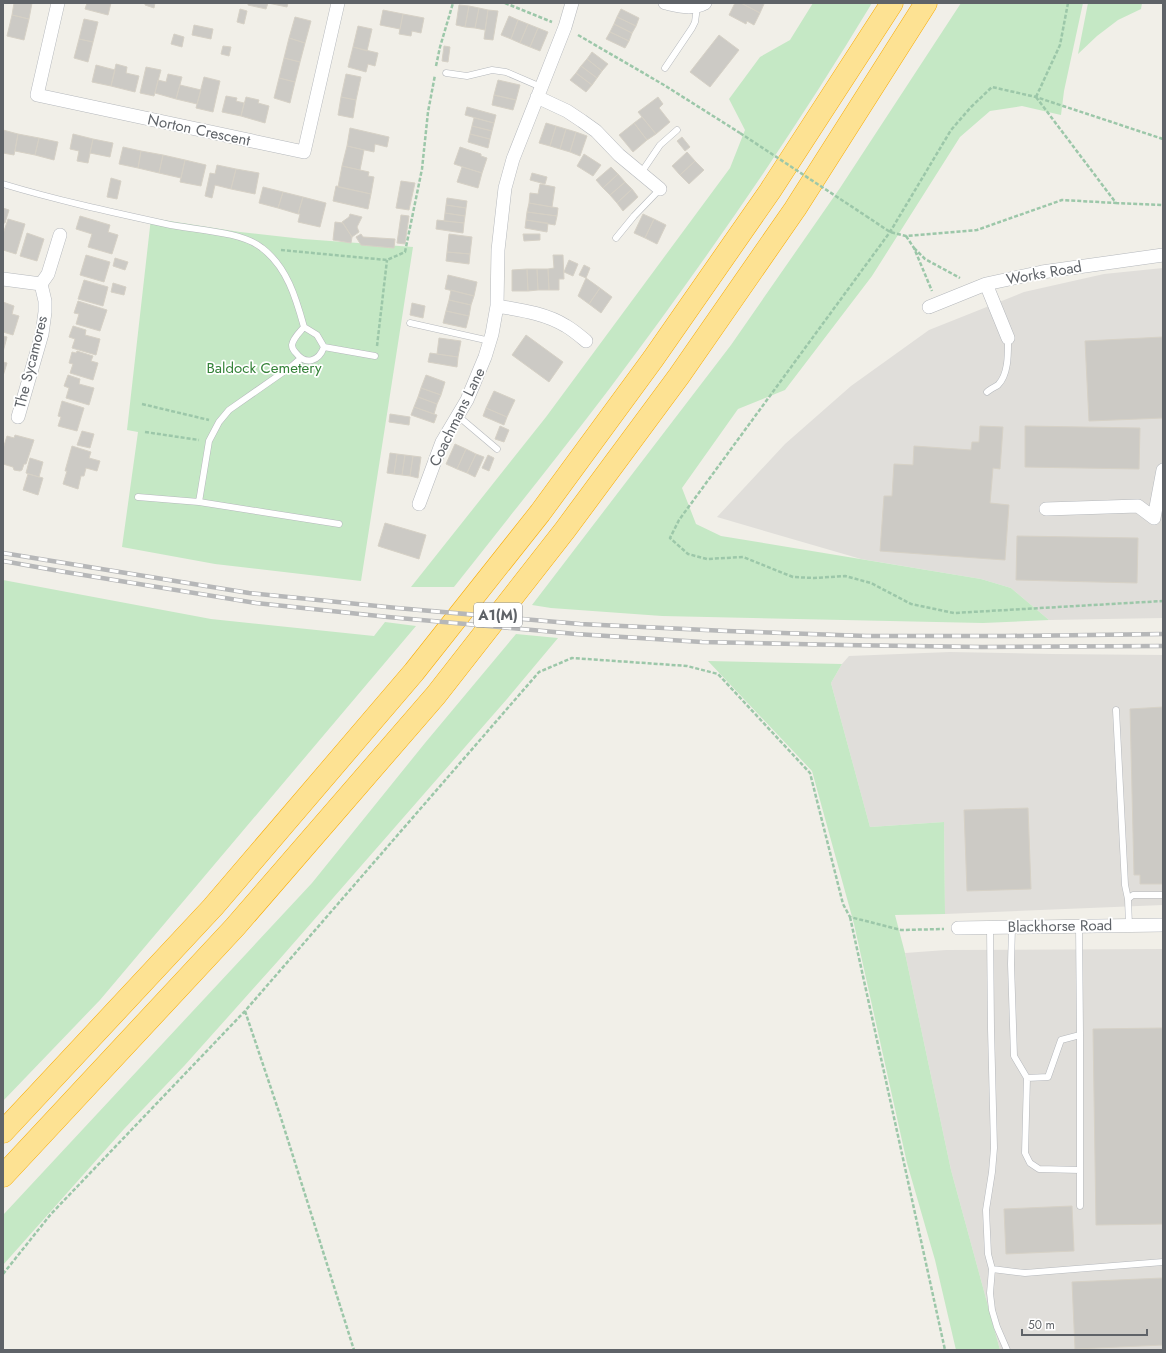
<svg xmlns="http://www.w3.org/2000/svg" width="1166" height="1353" viewBox="0 0 1166 1353" font-family="Jost,sans-serif">
<rect width="100%" height="100%" fill="#f1efe8"/>
<path fill="#e0deda" d="M1163 268V618L1049 620 1011 588 981 579 861 559 717 517 785 444 851 386 929 330 1024 292 1104 274Z
M950 652 1052 654 1163 655V905L945 914 944 822 870 827 831 683 842 664 849 656Z
M1163 949V1350H1000L951 1170 905 953 946 950Z"/>
<path fill="#c5e8c5" d="M813 3H872C792 136 703 264 610 388 559 455 506 521 454 587H411L546 417 730 168 745 130 729 99 760 57 790 40Z
M961 3H1083L1064 91 1061 115 1022 106 990 111 960 137 872 276 785 390 738 409 682 488 696 524 721 536 981 579 1011 588 1049 620 983 623 662 616 551 608 532 605 731 345 840 188Z
M1088 3H1142L1141 9 1118 20 1097 36 1078 54Z
M151 218 240 232 303 239 413 247 361 581 215 564 122 547 138 432 127 430Z
M3 580 211 619 374 636 385 622 416 626 100 1000 3 1101Z
M516 634 558 638 507 699 278 961 185 1065 124 1129 3 1265V1215L312 883 425 743Z
M708 661 842 664 831 683 870 827 944 822 945 914 895 915 905 953 951 1170 1000 1350H956L935 1260 907 1163 854 924 812 771Z"/>
<path fill="#cccac5" stroke="#d6d1c6" d="M14 3H32L29 19 12 15Z
M87 3H111L108 15 85 9Z
M145 3H155L154 8 145 5Z
M248 3H268L266 9 248 5Z
M268 3H288L287 7Z
M735 3H741L760 13 754 25 747 21 746 24 729 15Z
M741 3H762L764 4 760 13Z
M459 5 469 6 465 27 456 25Z
M469 6 479 8 475 28 465 27Z
M479 8 488 10 485 30 475 28Z
M240 9 247 11 244 24 237 22Z
M621 9 639 18 636 26 617 17Z
M383 10 403 14 400 29 380 25Z
M488 10 498 11 493 40 484 39Z
M403 14 424 18 421 33 412 31 411 36 399 34Z
M12 15 29 19 24 40 7 36Z
M509 16 518 20 511 39 501 35Z
M295 17 311 21 305 43 289 38Z
M617 17 636 26 632 33 614 24Z
M84 19 98 22 93 42 79 39Z
M518 20 528 24 520 43 511 39Z
M528 24 538 28 530 47 520 43Z
M614 24 632 33 629 41 610 32Z
M194 25 213 29 211 39 192 35Z
M358 26 372 29 367 51 353 47Z
M538 28 548 32 540 51 530 47Z
M610 32 629 41 625 48 606 39Z
M174 34 184 37 182 47 171 44Z
M719 35 739 50 710 87 690 72Z
M289 38 305 43 300 62 284 58Z
M79 39 93 42 88 62 74 58Z
M223 46 231 47 229 56 221 54Z
M444 46 450 47 448 62 442 61Z
M353 47 378 53 375 66 368 64 366 72 348 67Z
M592 52 608 64 602 71 587 59Z
M284 58 300 62 295 82 279 78Z
M587 59 602 71 597 78 581 66Z
M116 64 127 67 126 73 139 76 135 92 111 86Z
M96 65 115 70 111 86 92 82Z
M581 66 597 78 592 85 576 73Z
M146 67 161 70 154 96 140 93Z
M576 73 592 85 586 92 570 80Z
M168 74 182 77 176 99 155 93 158 80 166 82Z
M346 74 361 77 356 100 341 97Z
M204 77 220 81 213 112 196 108Z
M279 78 295 82 290 103 274 98Z
M498 80 520 85 516 100 494 95Z
M180 85 201 90 197 104 176 99Z
M494 95 516 100 513 110 492 105Z
M226 96 237 98 236 101 244 103 241 116 222 112Z
M246 97 259 100 258 103 269 106 265 123 241 116Z
M341 97 356 100 353 118 338 115Z
M658 97 663 104 659 108 670 122 656 134 638 112Z
M467 107 496 115 494 123 465 115Z
M642 117 656 134 647 140 634 123Z
M474 118 494 123 492 131 472 126Z
M546 123 556 126 550 146 539 143Z
M634 123 647 140 633 152 619 135Z
M472 126 492 131 490 139 470 134Z
M556 126 566 129 560 149 550 146Z
M350 128 389 137 387 147 375 144 374 152 347 146Z
M566 129 576 132 570 152 560 149Z
M3 130 18 134 14 155 3 153Z
M576 132 587 136 580 156 570 152Z
M18 134 39 138 35 155 15 151Z
M73 134 93 139 88 163 77 161 79 151 70 149Z
M470 134 490 139 488 148 468 142Z
M682 137 690 147 685 151 677 141Z
M39 138 58 142 54 160 35 155Z
M93 139 113 143 110 157 90 153Z
M347 146 364 150 360 170 342 166Z
M123 147 141 151 138 168 119 164Z
M460 147 481 154V156L487 158 482 173 454 164Z
M141 151 163 155 159 173 138 168Z
M687 152 695 161 680 175 672 166Z
M584 154 601 165 593 176 577 166Z
M163 155 185 160 181 178 159 173Z
M185 160 206 165 201 186 180 182Z
M695 161 704 170 689 184 680 175Z
M217 165 236 169 231 189 215 185 212 198 205 196 210 173 215 174Z
M342 166 369 172 368 176 374 177 371 194 338 187Z
M462 167 482 173 478 188 457 182Z
M611 167 618 174 603 188 596 180Z
M236 169 259 173 255 194 231 189Z
M532 173 547 177 545 184 530 180Z
M618 174 625 182 610 195 603 188Z
M111 178 121 181 117 199 107 197Z
M401 181 415 183 409 210 396 208Z
M625 182 632 189 617 203 610 195Z
M540 184 555 187 552 207 529 203 530 193 538 194Z
M336 186 371 194 368 209 333 201Z
M263 187 283 192 278 208 259 203Z
M632 189 638 197 623 211 617 203Z
M283 192 303 197 298 214 278 208Z
M303 197 326 203 320 227 298 222 300 214H298Z
M447 198 467 201 466 208 446 205Z
M529 203 558 208 557 216 527 212Z
M446 205 466 208 465 216 445 213Z
M3 208 9 210 5 223H3Z
M527 212 557 216 555 225 526 220Z
M445 213 465 216 464 223 444 221Z
M350 214 362 217 357 227 359 232 352 237 342 222 349 217Z
M643 214 654 219 645 238 634 233Z
M401 215 409 216 405 244 397 243Z
M80 216 110 225 108 232 118 235 112 254 88 247 92 234 76 229Z
M8 219 25 224 16 254 3 250V234Z
M654 219 666 225 657 244 645 238Z
M437 220 464 223 463 233 436 229Z
M526 220 548 223 547 232 525 228Z
M335 222 343 223 352 237 351 243 333 240Z
M27 233 44 239 37 261 20 256Z
M361 234 363 237 395 239 394 248 361 245 356 237Z
M449 234 472 237 470 254 447 252Z
M523 234H540V240L524 241Z
M447 252 470 254 469 264 446 261Z
M86 255 110 262 104 282 80 275Z
M553 255H563L564 279H559V290H549L548 269 554 268Z
M115 258 128 262 125 270 113 266Z
M569 260 578 264 573 276 564 272Z
M584 265 590 268 586 278 579 275Z
M527 269 528 291H512V270Z
M527 269H537L538 290 528 291Z
M537 269H548L549 290H538Z
M448 275 477 282 474 296 445 289Z
M586 278 600 288 589 304 578 296Z
M84 280 108 287 103 306 78 299Z
M113 283 126 287 124 295 111 292Z
M600 288 612 297 601 313 589 304Z
M451 290 474 296 471 305 449 300Z
M449 300 471 305 469 316 446 311Z
M78 301 107 310 100 331 76 324 79 314 74 313Z
M3 302 14 306 12 314 19 316 13 335 3 332Z
M412 303 425 306 423 318 410 315Z
M446 311 469 316 466 328 443 323Z
M73 326 86 330 85 335 100 339 96 355 72 348 75 339 69 337Z
M526 335 563 362 549 382 512 355Z
M3 336 7 337 3 352Z
M1163 337V418L1089 421 1085 341Z
M439 338 461 341 458 357 437 354Z
M77 351 93 356 91 361 98 363 93 380 70 373 73 364 69 363 72 352 76 353Z
M430 353 458 357 457 367 428 362Z
M3 362 7 363 3 376Z
M68 375 80 379 79 384 94 388 89 405 66 398 69 388 64 386Z
M426 375 445 382 441 395 421 388Z
M421 388 441 395 437 404 418 397Z
M494 391 515 400 507 417 486 408Z
M418 397 437 404 434 414 414 407Z
M62 401 84 408 77 431 58 426 61 417 58 416Z
M414 407 437 415 434 423 411 415Z
M486 408 507 417 504 425 483 416Z
M390 414 410 417 409 425 389 422Z
M500 426 509 430 504 442 495 439Z
M980 426 1003 427 1000 469 993 468 990 503 1009 505 1005 560 880 551 884 496H892L894 464 913 465 914 446 971 450 972 442H979Z
M1025 426 1140 428 1139 469 1025 467Z
M82 431 94 434 90 448 77 445Z
M15 435 34 440 26 464H24L22 470 20 471 14 470 13 467 3 464V449L7 436 14 438Z
M455 444 466 449 457 469 446 464Z
M72 446 91 452 89 458 100 461 97 471 86 468 84 476H81L78 489 63 484 67 471H65Z
M466 449 476 454 467 473 457 469Z
M390 453 397 454 394 474 387 473Z
M397 454 405 455 402 475 394 474Z
M476 454 484 457 475 477 467 473Z
M405 455 413 456 410 476 402 475Z
M488 455 494 458 489 471 482 468Z
M413 456 421 457 418 478 410 476Z
M30 458 43 462 39 477 26 473Z
M28 474 43 478 38 495 23 490Z
M385 523 426 535 419 559 378 546Z
M1017 536 1138 538 1137 583 1016 580Z
M1163 707V884H1140V875H1134L1130 709Z
M1028 808 1031 889 967 891 964 810Z
M1163 1028V1224L1096 1225 1093 1029Z
M1072 1206 1074 1251 1006 1254 1004 1209Z
M1163 1278V1345L1075 1349 1072 1282Z"/>
<g fill="none" stroke-linecap="round" stroke-linejoin="round">
<g stroke="#b5b8bc" stroke-width="7">
<path id="lane" d="M665 68 692 28 695 22 697 7
M446 73 467 76 492 70 506 72 541 87
M641 173 660 145 677 130
M3 184C56 200 111 212 166 224 193 230 241 231 262 248 287 267 296 298 304 327
M616 238 634 216 660 189
M410 323 490 341
M304 327 317 335 324 347C319 361 306 366 296 353 294 351 292 348 292 345 293 338 300 332 304 327Z
M324 347 375 356
M987 392C990 389 995 387 998 385 1009 374 1008 352 1008 338
M458 416 497 449
M138 497 199 502 209 441 219 422 229 410 292 366 300 359
M199 502 339 524
M1116 710 1125 885 1128 899
M1129 925 1128 899 1133 895H1163
M1079 926 1080 1035V1206
M1012 927 1011 964 1014 1056 1027 1078 1048 1077 1061 1040 1080 1035
M990 928 991 1029 994 1148 992 1172 986 1210 988 1254 992 1269 990 1293 992 1310 997 1327 1007 1350
M1027 1078 1025 1153 1030 1163 1039 1169 1080 1170
M992 1269 1025 1273 1163 1262"/>
</g>
<g stroke="#b5b8bc" stroke-width="14">
<path id="street" d="M58 3 37 95 304 152 338 3
M665 3C679 6 692 10 705 3
M537 97 567 111 582 121 596 131 619 155 660 189
M3 279 41 284 45 301V312L42 334 18 417
M41 284 48 274 60 235
M986 284 1008 338
M497 306C520 310 545 313 566 326 573 330 580 336 586 341
M929 307 986 284 1042 272 1163 255
M419 504 442 442 467 400 485 357 492 334 497 306 498 250 505 188 513 159 565 27 572 3
M1046 509 1138 506 1154 518 1163 470
M958 928 1163 925"/>
</g>
<g stroke="#f9ab00" stroke-width="23">
<path id="highway" d="M3 1132 213 907 414 672 540 513 653 359 770 191 892 3
M3 1176 235 927 436 695 565 530 679 376 795 209 926 3"/>
</g>
<path stroke="#9cc7a9" stroke-width="2.5" stroke-dasharray="4 2" stroke-linecap="butt" d="M505 3 552 22
M578 35 664 85 740 133
M436 66 440 47 453 3
M1036 97 1116 203 1163 205
M1036 97 1060 45 1068 3
M1163 139 1036 97 992 87 971 107 951 130 890 232 679 520 670 538 688 554 707 559 743 557 793 577 814 578 845 576 871 583 911 604 954 613 1163 601
M866 216 890 232 906 236 977 230 1062 200 1116 203
M906 236 914 248 932 291
M914 248 925 259 960 278
M281 250 387 260 405 252 422 169 428 112 435 75
M377 346 387 260
M142 404 209 420
M145 432 199 440
M850 917 945 1350
M245 1011 281 1118 354 1350
M3 1274 51 1214 245 1011 539 672 572 658 687 666 718 674 810 773 843 904 850 917 901 930 944 929"/>
<use href="#lane" stroke="#fff" stroke-width="6"/>
<use href="#street" stroke="#fff" stroke-width="13"/>
<use href="#highway" stroke="#fde293" stroke-width="22"/>
<g stroke="#b6b7b8" stroke-width="4.5">
<path id="rail" d="M3 553 249 593 397 608 580 624 727 631 866 636H1008L1163 634
M3 561 65 572 256 603 388 617 576 634 702 642 842 645 982 647 1163 646"/>
</g>
<use href="#rail" stroke="#fff" stroke-width="3" stroke-dasharray="9" stroke-linecap="butt"/>
<path stroke="#9cc7a9" stroke-width="2.5" stroke-dasharray="4 2" stroke-linecap="butt" d="M740 133 866 216"/>
</g>
<g text-anchor="middle" dominant-baseline="central" stroke-width="3.5" stroke-linejoin="round" paint-order="stroke">
<rect fill="#fff" stroke="#8f9295" stroke-width="1" x="474" y="603" width="48" height="24" rx="3"/>
<g font-size="14" font-weight="bold" fill="#5f6368">
<text x="498" y="615">A1(M)</text>
</g>
<g font-size="15" fill="#5f6368" stroke="#fff">
<text transform="translate(199 130) rotate(12)">Norton Crescent</text>
<text transform="translate(1044 273) rotate(-10)">Works Road</text>
<text transform="translate(31 362) rotate(-76)">The Sycamores</text>
<text transform="translate(457 417) rotate(-64)">Coachmans Lane</text>
<text transform="translate(1060 926) rotate(-1)">Blackhorse Road</text>
</g>
<g font-size="15" fill="#348238" stroke="#fff">
<text x="264" y="368">Baldock Cemetery</text>
</g>
</g>
<rect width="1166" height="1353" fill="none" stroke="#5f6368" stroke-width="8"/>
<path d="M1022 1329v6h125v-6" fill="none" stroke="#5f6368" stroke-width="2"/>
<text x="1028" y="1329" font-size="12" fill="#5f6368" stroke="#ffffff" stroke-width="3" paint-order="stroke">50 m</text>
</svg>
